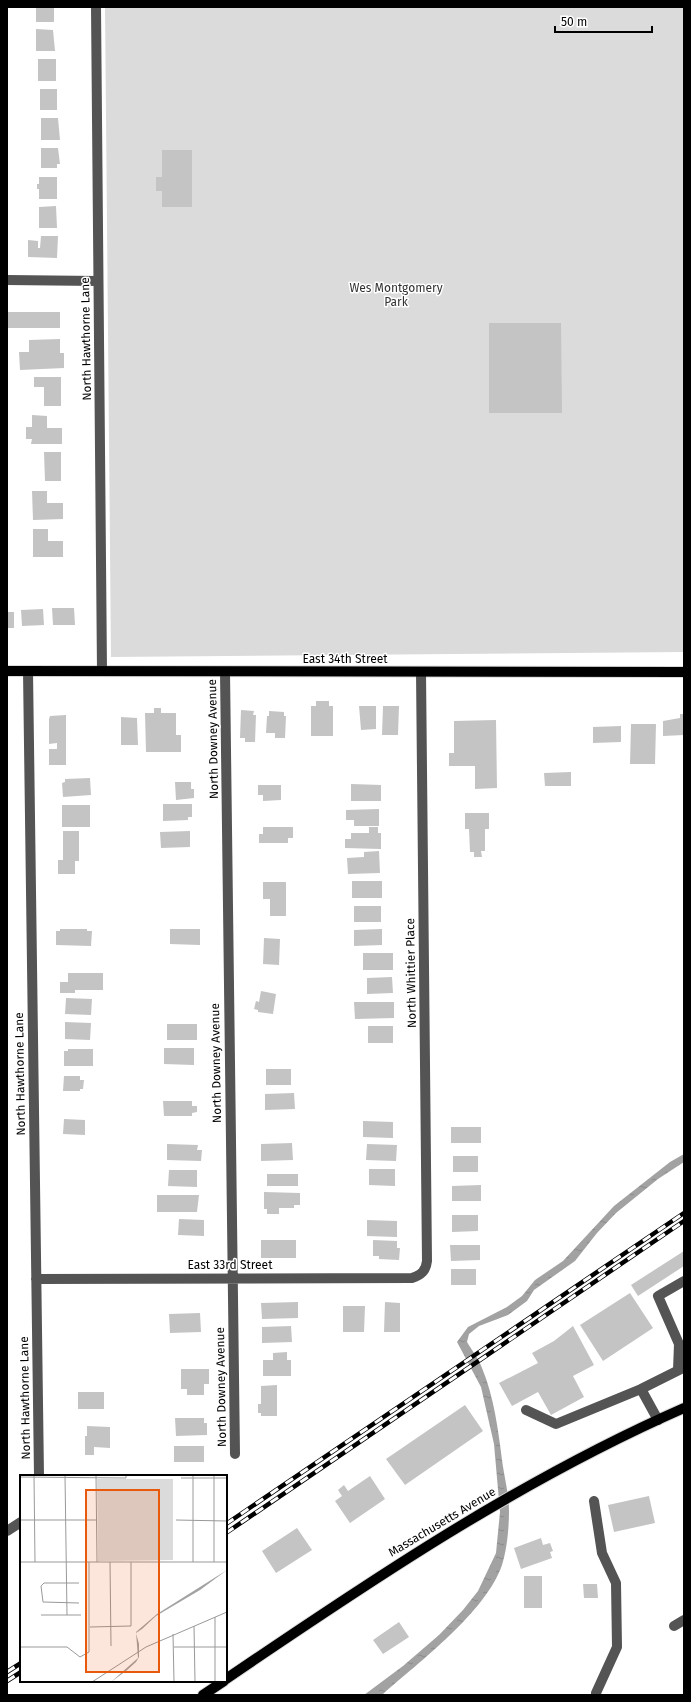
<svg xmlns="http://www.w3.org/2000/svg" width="691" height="1702" viewBox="0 0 691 1702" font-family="'Fira Sans',sans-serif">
<defs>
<pattern id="water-ripples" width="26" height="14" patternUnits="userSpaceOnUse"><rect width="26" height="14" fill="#a2a2a2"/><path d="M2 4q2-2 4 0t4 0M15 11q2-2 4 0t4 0" fill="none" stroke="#8a8a8a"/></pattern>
</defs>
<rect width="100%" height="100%" fill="#fff"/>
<path fill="#dbdbdb" d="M105 7H684V652L111 657Z"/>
<path fill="url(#water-ripples)" d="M684 1154V1162L658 1179 616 1213 597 1233 575 1261 534 1290 527 1301 508 1315 479 1326 469 1334 467 1342C472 1351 479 1359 482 1368 494 1397 498 1429 502 1460 504 1476 509 1494 509 1511 509 1528 507 1549 502 1565 486 1612 419 1662 382 1695H364L403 1666 439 1635 463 1610 478 1591 496 1553 500 1512 494 1444 481 1387 457 1342 468 1327 507 1307 522 1296 535 1280 563 1261 614 1206 670 1162Z"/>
<path fill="#c4c4c4" d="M36 7H54V22H36Z
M36 29 53 30 55 51H36Z
M38 59H56V81H38Z
M40 89H57V110H40Z
M41 118H58L60 140H41Z
M41 148H58L60 164H57V168H41Z
M162 150H192V207H162V191H156V177H162Z
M39 177H57V199H39V189H37V184H39Z
M56 206 57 228H39V207Z
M41 236H58L57 258 28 257V240L38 241V248H40Z
M7 312H60V328H7Z
M489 323H561L562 413H489Z
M60 339V353H64V368L20 370 19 352H29V340Z
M34 377H61V406H44V387H34Z
M32 415 47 416V428H62V444H31L32 439H26V427H32Z
M44 452H61V481H45Z
M32 491H47V503H63V519L33 520Z
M33 529H48V541H63V557H33Z
M52 608H74L75 625H53Z
M43 609 44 625 22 626 21 610Z
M7 612H14V628H7Z
M316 701H329V706H333V736H311V706H316Z
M359 706H376V729L361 730Z
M383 706H399L398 735H382Z
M154 708H161V713H176V735H181V752H146L145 713H154Z
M241 710 254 711 253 715H256L255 742H245V738H240Z
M269 711 284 712V716H286L285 738H275V733H266L267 716H269Z
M680 714H684V735L663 736V721L680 718Z
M66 715V765H49V749H57V743L49 744V719L50 716Z
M121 717 137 718 138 745H121Z
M496 720 497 788 475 789V766H449V753H454V721Z
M631 724H656L655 764H630Z
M621 726V742L593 743V727Z
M571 772V786H545L544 773Z
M90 778 91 795 63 797 62 783 65 782V779Z
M175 782H191V789H194V798L176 800Z
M351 784 381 785V801H351Z
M258 785H281V800L263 801V795H258Z
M163 804H192V817H188V820L163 821Z
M62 805H90V827H62Z
M379 809V826H354V820H346V810Z
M465 813H489V829H485V851H481L482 857H474V852H470L469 829H465Z
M263 827H293V838H288V843H259V834H263Z
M369 827H378V833H381V849L345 848V839H351V833H369Z
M63 831H79V861H75V874H58V860H63Z
M190 831V847L161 848 160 832Z
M379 851 380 873 348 874 347 858 364 857V852Z
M352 881H382V898H352Z
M263 882H286V916H270V899H263Z
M354 906H381V922H354Z
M60 929H87V931H92L91 946 56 945V931H60Z
M170 929H200V945L170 944Z
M382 929V945L354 946V930Z
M264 938 280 939 279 965 263 964Z
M363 953H393V970H363Z
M68 973H103V990H75V993H60V982H68Z
M392 977 393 993 367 994V978Z
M261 991 276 994 273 1014 258 1012V1010L254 1009 256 1001 259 1002Z
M66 998 92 999 91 1015 65 1014Z
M354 1002H394V1018L355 1019Z
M65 1022 91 1023 90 1040 65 1039Z
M167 1024H197V1040H167Z
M368 1026H393V1043H368Z
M164 1048H194V1065L164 1064Z
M68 1049H93V1066H64V1051H68Z
M266 1069H291V1085H266Z
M64 1076H80V1080H84L83 1089H80V1091H63Z
M294 1093 295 1109 265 1110V1094Z
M163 1101H192V1106H197V1112L192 1113V1116H164Z
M64 1119 85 1120V1135L63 1134Z
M363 1121 393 1122V1138L363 1137Z
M451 1127H481V1143H451Z
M292 1143 293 1160 261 1161V1144Z
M167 1144 198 1145 197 1150H202L201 1161 167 1160Z
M367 1144 397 1145 396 1161 366 1160Z
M453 1156H478V1172H453Z
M369 1169H395V1186L369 1185Z
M169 1170H197V1187L168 1186Z
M267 1174H298V1186H267Z
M481 1185V1201H452V1186Z
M264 1192 300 1193V1205H294V1208H279V1214H267V1209H264Z
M157 1195H199L197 1212H157Z
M452 1215H478V1231L452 1232Z
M179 1219 204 1220V1236L178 1235Z
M367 1220 397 1221V1237L367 1236Z
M261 1240H296V1258H261Z
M373 1240 397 1241V1248H400L399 1260 379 1259V1256H373Z
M450 1245H480V1260L451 1261Z
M684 1251V1266L638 1296 631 1285Z
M451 1269H476V1285H451Z
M630 1293 653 1328 603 1361 580 1325Z
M298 1302V1318L262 1319 261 1303Z
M385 1302 400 1303V1332H384Z
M343 1306H365L364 1332H343Z
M200 1313 201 1332 170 1333 169 1314Z
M291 1326 292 1342 262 1343V1327Z
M573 1326 594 1365 573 1376 584 1397 551 1415 538 1392 512 1406 499 1383 538 1363 532 1353 554 1341Z
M287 1352V1360H291V1376H263V1360H273V1353Z
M181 1369H209V1384H204V1395H187V1389H181Z
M277 1385V1416H261V1413H258V1404H261V1386Z
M78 1392H104V1409H78Z
M465 1405 483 1431 405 1485 386 1459Z
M175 1418H204V1423H207V1435L176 1436Z
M87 1426 110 1427V1448L94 1447V1455H85V1436H87Z
M174 1446H204V1462H174Z
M370 1476 385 1499 350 1523 335 1501 342 1496 338 1490 344 1485 348 1491Z
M649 1496 655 1523 614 1532 608 1505Z
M297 1528 312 1550 276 1573 262 1551Z
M541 1538 543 1545 550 1543 553 1551 550 1552 552 1558 521 1569 514 1548Z
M524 1576H542V1608H524Z
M583 1584H597L598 1598H584Z
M399 1622 409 1637 383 1654 373 1640Z"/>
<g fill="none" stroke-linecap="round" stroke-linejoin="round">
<g stroke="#dbdbdb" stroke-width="12">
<path id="major" d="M7 671 684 672
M226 1679C373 1579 520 1480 684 1408
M203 1695 224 1681"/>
</g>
<path stroke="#545454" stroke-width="10" d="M96 7 102 671
M7 280 98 281
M28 671 39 1476
M225 672 235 1454
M36 1279 412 1278C421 1275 426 1271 427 1261L421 672
M678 1370 679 1344 658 1296 684 1281
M641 1389 683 1368
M526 1410 556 1424 641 1389 658 1420
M594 1501 602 1553 616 1583 617 1647 596 1693
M7 1531 21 1522
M674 1626 684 1620"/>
<use href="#major" stroke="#000" stroke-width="10"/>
<g stroke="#000" stroke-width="4.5">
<path id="rail" d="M226 1524 684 1213
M226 1533 684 1221
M7 1672 21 1663
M7 1681 21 1672"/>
</g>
<use href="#rail" stroke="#fff" stroke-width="3" stroke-dasharray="9" stroke-linecap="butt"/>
</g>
<g text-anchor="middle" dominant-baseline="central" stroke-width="3" stroke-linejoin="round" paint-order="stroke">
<g font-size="12" fill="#323232" stroke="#fff">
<text x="396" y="288">Wes Montgomery<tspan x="396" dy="14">Park</tspan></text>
</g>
<g font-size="12" fill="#000" stroke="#fff">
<text transform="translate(86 339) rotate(-91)">North Hawthorne Lane</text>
<text x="345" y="659">East 34th Street</text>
<text transform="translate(213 739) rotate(-91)">North Downey Avenue</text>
<text transform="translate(411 973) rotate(-91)">North Whittier Place</text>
<text transform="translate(216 1063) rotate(-91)">North Downey Avenue</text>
<text transform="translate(20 1074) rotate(-91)">North Hawthorne Lane</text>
<text x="230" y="1265">East 33rd Street</text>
<text transform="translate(221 1387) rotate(-91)">North Downey Avenue</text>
<text transform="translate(25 1398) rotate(-91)">North Hawthorne Lane</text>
<text transform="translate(442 1522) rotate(-31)">Massachusetts Avenue</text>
</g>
</g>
<g transform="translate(20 1475)">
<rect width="207" height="207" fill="#fff"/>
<path d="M77 4H153V85L78 86Z" fill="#dbdbdb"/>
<path d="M207 95 180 115 136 141 122 154 116 158 119 169V182L116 187 106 196 91 207 118 183 116 157 137 139Z" fill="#a2a2a2"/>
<path fill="none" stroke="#999" stroke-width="1" d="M14 0 15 87M45 0 47 140M76 0 77 87M173 0V87M194 0V87M0 2 106 3V0M161 3H207M0 45H76M156 45 207 46M0 87H207M90 87 91 171M59 108H24L21 111 23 127 59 128M21 140H61M195 142V207M174 151 175 207M70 152 111 151V87M153 159 154 207M0 172H47L60 182 69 177V87M154 172H207M72 207 126 172 207 137"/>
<path fill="#e8590c" fill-opacity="0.15" stroke="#e8590c" stroke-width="2" d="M66 15H139V197H66Z"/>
<rect width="207" height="207" fill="none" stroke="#000" stroke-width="2"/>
</g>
<rect width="691" height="1702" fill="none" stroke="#000000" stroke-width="16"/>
<path d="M555 26v6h97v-6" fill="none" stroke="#000000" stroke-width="2"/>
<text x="561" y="26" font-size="12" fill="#000000" stroke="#ffffff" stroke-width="3" paint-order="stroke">50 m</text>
</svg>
